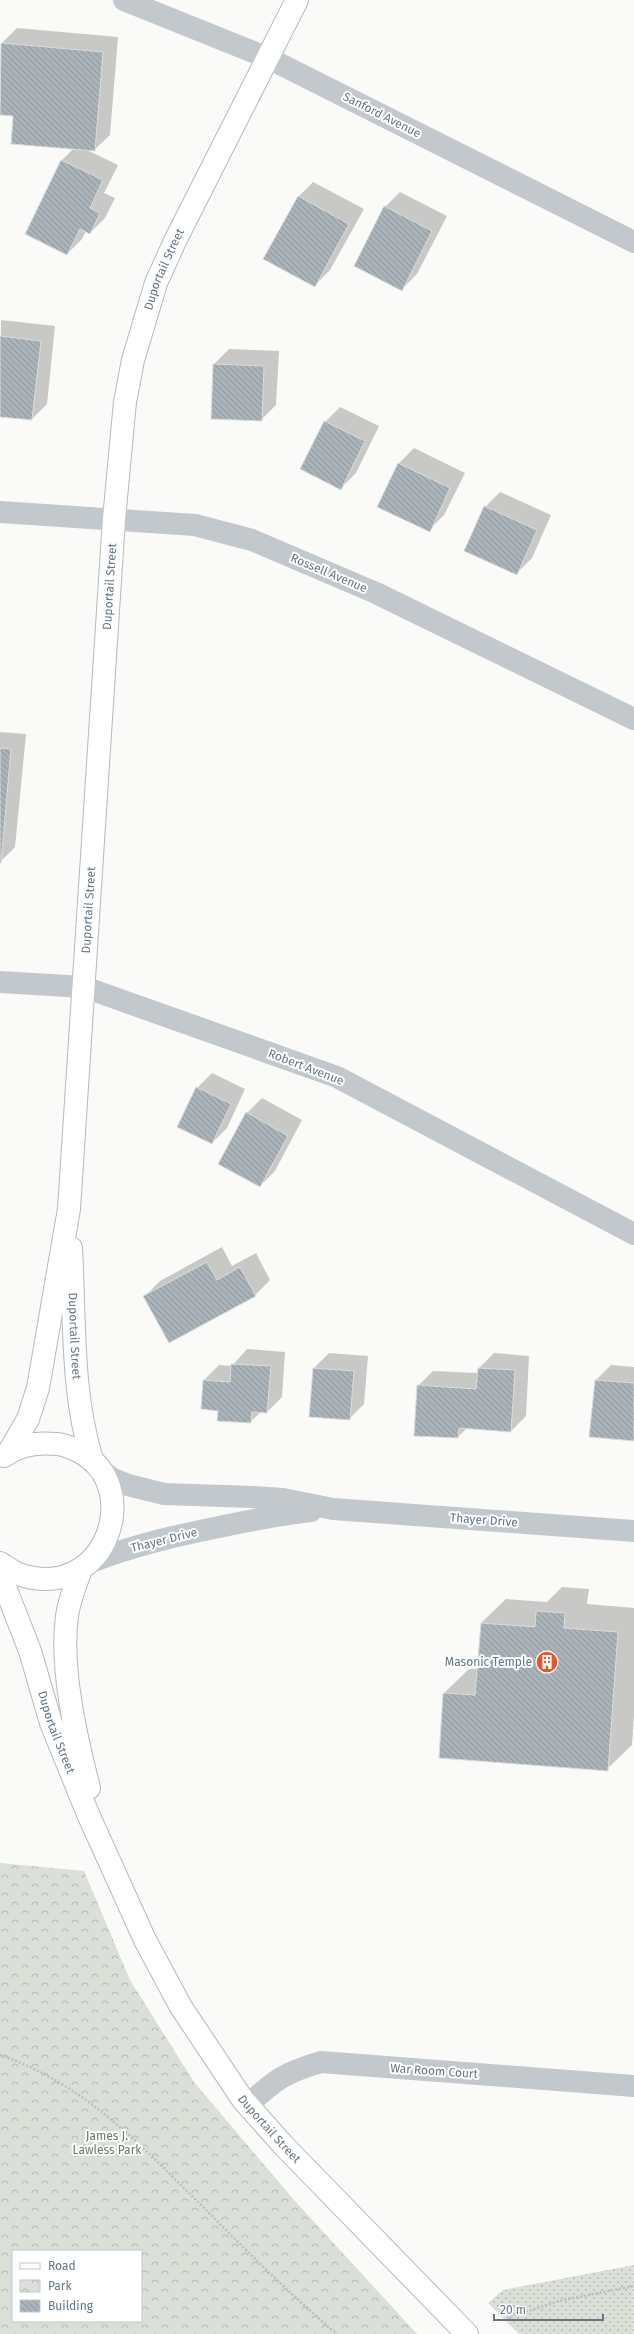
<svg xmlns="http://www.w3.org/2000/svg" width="634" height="2334" viewBox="0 0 634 2334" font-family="'Fira Sans',sans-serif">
<defs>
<pattern id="grass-dots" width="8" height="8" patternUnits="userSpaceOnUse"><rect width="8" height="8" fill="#dadfd7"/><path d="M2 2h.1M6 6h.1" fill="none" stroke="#b4b9b4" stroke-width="1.8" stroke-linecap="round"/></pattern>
<pattern id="park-crowns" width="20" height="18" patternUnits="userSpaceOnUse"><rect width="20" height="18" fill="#dadfd7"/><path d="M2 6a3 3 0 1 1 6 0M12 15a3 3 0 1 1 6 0" fill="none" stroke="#b4b9b4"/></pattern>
<pattern id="building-back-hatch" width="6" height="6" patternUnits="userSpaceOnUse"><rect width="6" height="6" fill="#aab3b9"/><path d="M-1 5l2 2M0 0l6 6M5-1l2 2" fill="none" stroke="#8e969c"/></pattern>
</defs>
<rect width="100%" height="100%" fill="#fafaf8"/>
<path fill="url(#grass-dots)" d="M634 2265V2334H519L488 2303 503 2290Z"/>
<path fill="url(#park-crowns)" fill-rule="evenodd" d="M0 1863 84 1871 130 1980 194 2082 294 2200 417 2334H0ZM13 2251H141V2321H13Z"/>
<path fill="#0003" d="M17 28 118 37 110 135 94 150H87L118 165 104 193 115 198 105 218 90 233 86 231 82 239 67 254 26 234 62 160 74 148 14 116 0 114 2 43Z
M313 182 364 209 330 270 315 285 298 197Z
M400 192 447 216 417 274 402 289 385 207Z
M1 320 55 326 47 404 32 419 0 416Z
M229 349 279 351 276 405 261 420 214 364Z
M340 407 379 426 356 473 341 488 325 422Z
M414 448 465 473 444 515 429 530 399 463Z
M500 492 551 515 532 558 517 573 485 507Z
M0 732 26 734 15 847 0 862Z
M212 1073 245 1089 227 1128 212 1143 197 1088Z
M262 1098 302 1120 275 1171 260 1186 247 1113Z
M222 1247 232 1266 256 1253 270 1280 255 1295 145 1296 160 1281Z
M247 1349 285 1352 282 1397 267 1412H261L250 1422 219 1410 204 1380 219 1365 232 1366Z
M329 1353 368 1356 364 1404 349 1419 310 1416 314 1368Z
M494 1353 529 1356 526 1416 511 1431 467 1428 458 1437 418 1386 433 1371 478 1373 479 1368Z
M611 1365 634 1367V1440L596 1380Z
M562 1587 589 1589 587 1604 634 1608V1716L632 1745 607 1769 444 1693 469 1669H478L481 1623 506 1599 547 1602Z"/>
<path fill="url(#building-back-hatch)" stroke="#dcdcda" d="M1 43 103 52 95 151 11 144 13 116 0 115Z
M61 160 103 180 90 208 100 213 90 234 80 229 67 255 25 234Z
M298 196 349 224 315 287 263 259Z
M384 206 432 231 402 291 354 266Z
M0 336 41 341 32 420 0 417Z
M213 364 264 366 262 421 211 419Z
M324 421 365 441 341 490 300 469Z
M398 463 450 488 430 532 377 507Z
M484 506 537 530 517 575 464 551Z
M0 748 11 749 1 863H0Z
M196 1087 231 1104 212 1144 177 1127Z
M246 1112 288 1136 260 1187 218 1164Z
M207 1262 217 1280 240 1267 256 1296 169 1343 143 1296Z
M231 1364 271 1366 267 1413 252 1412 251 1423 217 1421 218 1411 201 1409 203 1380 230 1382Z
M313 1368 354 1371 350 1420 309 1417Z
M478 1368 515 1370 511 1432 459 1428 458 1438 414 1436 417 1385 476 1389Z
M595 1380 634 1383V1441L589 1437Z
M536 1611 565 1613 564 1628 618 1632 608 1771 439 1758 443 1693 475 1695 481 1623 535 1627Z"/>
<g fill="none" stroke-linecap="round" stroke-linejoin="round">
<g stroke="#b5babe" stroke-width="24">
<g id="major">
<path id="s1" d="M71 1248C75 1320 71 1391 92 1460"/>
<path id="s2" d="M9 1452 28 1419 38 1388 69 1209 114 519 125 402 133 360 156 283 175 241 297 0"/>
<path d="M0 1563C7 1567 14 1573 21 1575 108 1602 146 1482 76 1450 69 1447 63 1444 56 1444 37 1442 20 1444 4 1456"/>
<path d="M81 1569C76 1584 69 1600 67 1616 60 1668 76 1737 89 1788"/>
<path id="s3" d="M0 1574 30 1651 51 1723 88 1814 145 1940 181 2007 243 2100 284 2146 467 2334"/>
</g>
</g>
<path stroke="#bbbfc2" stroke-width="2.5" stroke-dasharray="2 2" stroke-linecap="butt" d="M0 2055C84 2084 135 2140 197 2201 242 2246 288 2293 337 2334
M507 2318 559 2301 634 2286"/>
<path stroke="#c3c8cc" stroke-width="22" d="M124 0 268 58 634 242
M0 512 195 525 252 540 376 593 634 719
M0 982 84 987 337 1077 634 1234
M98 1468 113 1479 128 1485 164 1494 252 1497 283 1499 333 1509 634 1531
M91 1562C134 1545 179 1535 224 1526 253 1520 282 1514 311 1511
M248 2105C276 2079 284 2073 321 2062L634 2086"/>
<use href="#major" stroke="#fff" stroke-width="22"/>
</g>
<defs>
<g id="building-disc" transform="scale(1.15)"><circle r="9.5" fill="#e4572e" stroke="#fff"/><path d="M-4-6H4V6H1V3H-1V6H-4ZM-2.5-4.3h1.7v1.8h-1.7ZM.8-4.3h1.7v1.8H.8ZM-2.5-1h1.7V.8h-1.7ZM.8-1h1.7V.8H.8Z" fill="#fff"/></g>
</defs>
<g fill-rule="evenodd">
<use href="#building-disc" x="547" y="1662"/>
</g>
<g text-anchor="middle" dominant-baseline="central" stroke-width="4" stroke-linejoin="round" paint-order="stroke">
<g font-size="12" fill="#657683" stroke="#fff">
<text transform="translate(382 115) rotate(27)">Sanford Avenue</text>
<text stroke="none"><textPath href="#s2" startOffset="1200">Duportail Street</textPath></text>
<text transform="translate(329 573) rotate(23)">Rossell Avenue</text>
<text stroke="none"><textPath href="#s2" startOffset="876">Duportail Street</textPath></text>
<text stroke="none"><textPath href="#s2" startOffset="552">Duportail Street</textPath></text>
<text transform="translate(306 1067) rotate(21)">Robert Avenue</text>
<text stroke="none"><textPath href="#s1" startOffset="88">Duportail Street</textPath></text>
<text transform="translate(484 1520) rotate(4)">Thayer Drive</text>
<text transform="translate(164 1540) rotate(-14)">Thayer Drive</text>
<text stroke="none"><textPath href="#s3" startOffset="168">Duportail Street</textPath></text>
<text transform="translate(434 2071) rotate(4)">War Room Court</text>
<text stroke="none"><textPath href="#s3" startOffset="621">Duportail Street</textPath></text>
</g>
<g font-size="12" fill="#657683" stroke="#fff" text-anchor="end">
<text x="532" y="1662">Masonic Temple</text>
</g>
<g font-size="12" fill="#687a64" stroke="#fff">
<text x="107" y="2136">James J.<tspan x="107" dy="14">Lawless Park</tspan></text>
</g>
</g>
<rect x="12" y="2250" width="130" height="72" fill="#ffffff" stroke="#c1c8cd"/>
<rect x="20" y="2263" width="20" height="6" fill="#ffffff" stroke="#c1c8cd"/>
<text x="48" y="2270" font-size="12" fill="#657683">Road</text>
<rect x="20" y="2280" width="20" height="12" fill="url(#park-crowns)" stroke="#c1c8cd"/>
<text x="48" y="2290" font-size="12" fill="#657683">Park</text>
<rect x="20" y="2300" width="20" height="12" fill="url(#building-back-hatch)" stroke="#c1c8cd"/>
<text x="48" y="2310" font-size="12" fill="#657683">Building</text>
<path d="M494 2314v6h109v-6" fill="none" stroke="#657683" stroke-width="2"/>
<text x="500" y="2314" font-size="12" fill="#657683" stroke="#ffffff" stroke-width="3" paint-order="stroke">20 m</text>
</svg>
